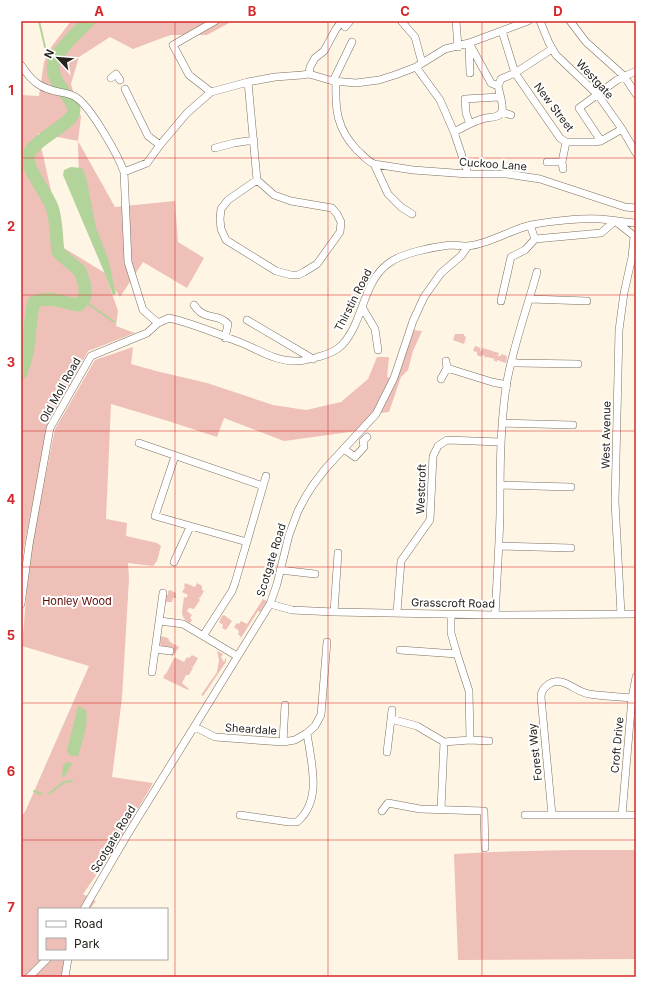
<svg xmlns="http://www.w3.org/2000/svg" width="657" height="998" viewBox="0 0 657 998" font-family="Inter,sans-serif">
<rect width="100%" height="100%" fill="#fff5e4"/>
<path fill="#eec0b7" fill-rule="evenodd" d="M71 21H228L229 23 207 35H171L162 38 133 49 110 37 79 57 71 84 81 117 78 141 115 207 175 201 178 242 204 258 187 288 143 262 120 297 106 276 118 311 116 326 135 333 88 351 48 427 23 552 21 567V95L39 96 44 62 52 46ZM38 133 78 141 79 180 105 273 64 248Z
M413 330 422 331 413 351 408 370 401 377 389 412 372 414 357 431 284 441 224 418 217 437 168 421 111 404 106 519 127 523 126 536 157 543 161 546 157 561 153 566 128 563 129 579 122 698 112 777 153 783 114 850 83 894 96 901 90 909H39V959H64L62 977H21V817L25 812 89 666 22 646 30 552 55 429 95 360 133 347 131 364 156 371 207 383 273 405 306 410 341 402 368 379 377 357H389L387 377 395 379Z
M455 334H464V336L466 337 464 344 453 340Z
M475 346 481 348 480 350 481 351 483 348 499 353 498 356H501V354L505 355 507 357 506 363 497 360V362L493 360 495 359 487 357 485 358V356L482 355 481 357 477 355V352L473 351Z
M185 583 195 587 197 583 202 586V590L204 591 200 598 198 597 200 600 194 609 189 608 187 611 192 615 190 618 192 620 190 623C178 617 183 609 184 597L186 598 188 595 182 592 185 587 184 586Z
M170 590 176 593V598H173L172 602H165L166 595H168V591Z
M263 599 267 601 260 612 258 611 239 641 241 637 238 634 239 631 234 627 237 623 239 624 241 621 247 624Z
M224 615 232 621 226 630 222 628 223 625 219 622 222 616Z
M161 636 168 638 170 642 179 647 173 656 170 655 171 647 161 646 160 643Z
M217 651 223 654 221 657 224 662 226 657V662L203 696 201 695 217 672 219 660Z
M192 655 198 658 193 667H191L193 668 189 675H186L182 683 189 689 188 690 163 678 165 674H166L174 658H176L184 662 187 657 189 658Z
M572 850H636V959L458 960 454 854 493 852Z"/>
<path fill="#b2d49a" d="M71 167 82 168 86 177 96 228 108 258 116 294 113 295 105 274 63 175 64 170Z
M78 706 86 710C89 725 82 742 78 756H71L67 751Z
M67 762H70L72 764 65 776 62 777 63 766Z"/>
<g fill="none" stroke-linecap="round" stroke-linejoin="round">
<path stroke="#b2d49a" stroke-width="2" d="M39 21 45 47
M50 52 55 58
M21 174 28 158
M83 300 114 322
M34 791 42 794
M49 794 64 782 72 781"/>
<path stroke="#b2d49a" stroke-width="13" d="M21 373C31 350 28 326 34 302 51 295 62 303 79 305L83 300 85 295V286L80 271 58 252C56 237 57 222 52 207 47 194 27 169 28 158 28 155 30 151 32 149 41 137 68 125 73 114 80 99 45 84 55 59 60 48 80 30 89 21"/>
<g stroke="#797062" stroke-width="8">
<path id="minor" d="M456 21 458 47
M540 21 549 43 556 55 598 95 622 129 636 153
M570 21 586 42 624 76 636 94
M402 22 415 37 422 63
M345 27 350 21
M502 31 515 73 560 138 566 142H594L601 141 622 129
M469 43 491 83 498 86
M469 46 470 73
M21 65C32 82 40 88 59 92 65 93 72 94 77 98 92 109 118 155 124 172L128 262 143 310 158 323 169 318C191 323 213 332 234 340 255 347 274 362 297 361 304 361 311 359 318 357 326 355 335 352 342 345 364 322 362 282 389 263 402 253 433 247 450 245 455 245 462 246 468 246 489 244 510 230 531 225 550 221 581 218 600 219 612 220 624 222 636 223
M416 67 440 100 454 132 468 174
M309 74 310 67 315 58 324 51 336 29 342 21
M111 78 116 74 120 80
M333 81 352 42
M248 82 257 180 274 195 291 201 332 208 337 214 341 222 340 232 317 264 304 272 298 275H291L276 271 226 240 221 229 220 219 221 209 228 200 257 180
M336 82C335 110 337 129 357 150 363 155 367 161 374 164L413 170 468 174H507L540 179 625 207 636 208
M125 89 148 136 160 145
M211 92 189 75 173 45 215 21
M502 112 511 115
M470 124 466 113 465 99 499 97
M454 132C464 127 475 120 486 118 491 117 500 118 502 111 504 106 499 92 498 86L501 79 515 73 552 49
M601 141 579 108 617 80 636 71
M215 148 234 143 254 140
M547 162H562
M374 164 388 194 401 207 412 214
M563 169 562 162 566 142
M124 172 147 163 160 145 187 113 211 92 248 82 275 77 302 75 309 74 333 81 356 83 379 80 395 75 416 67 445 49 469 43 528 21
M615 221 633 235
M535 239 601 233 615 221
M530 299 587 301
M501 301 511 257 525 250 535 239 530 225
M194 305C205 322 217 312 228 324L225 338
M362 307 375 329 378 350
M247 320 313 359
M446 361 447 368 492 382 507 385
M512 362 517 363 578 364
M441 379 447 368
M502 423 573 425
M139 443 263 486
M344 449 355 457 364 447 363 441 367 437
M175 456 155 516 247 542
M500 485 571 487
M499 546 571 548
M174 562 190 527
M280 570 315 574
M21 604 29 545 50 428 91 356 147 333 158 323
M270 604 292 610 334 612 495 615 636 614
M334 612 338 553
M397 612 401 561 430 520 433 456 438 446 447 440 500 442
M621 614 615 502 619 330 624 293 632 257 634 237
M495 615C497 581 499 548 500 514 500 471 500 429 506 387 512 349 527 309 537 272
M160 621 183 624 237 656
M203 636 232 591 235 583 266 476
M156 649 170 651
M400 650 457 654
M152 672 163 593
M391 719 392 710
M195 727 215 737 283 742 295 740 307 733 315 726 321 715 327 642
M470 740 489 741
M283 742 285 705
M387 752 391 719 417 726 444 742
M441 809 444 742 470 740 469 691 457 654 451 633V614
M382 811 388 803 420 809 484 811 485 848
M240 815 289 822H297C323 800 311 763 307 733
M525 815H636
M552 815 541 697C541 691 544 688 549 684 562 675 575 692 589 694 603 696 618 697 632 698
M622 815 632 698 636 677
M84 909 126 837 270 604 277 584 289 535 298 511 306 496 313 485 326 468 376 414 394 378 413 321 424 297 441 273 461 256 468 246
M29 977 47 959
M65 977 68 959"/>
</g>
<use href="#minor" stroke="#fff" stroke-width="7"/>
</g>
<path fill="none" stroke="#d62828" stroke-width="1" stroke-opacity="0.55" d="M175 21V977M328 21V977M482 21V977M21 158H636M21 295H636M21 431H636M21 567H636M21 703H636M21 840H636"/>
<g text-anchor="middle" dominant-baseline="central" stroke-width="4" stroke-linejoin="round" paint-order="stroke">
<g font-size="11" fill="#26221c" stroke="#fff">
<text transform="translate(595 79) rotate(47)">Westgate</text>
<text transform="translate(554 107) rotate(53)">New Street</text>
<text transform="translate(493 164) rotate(4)">Cuckoo Lane</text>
<text transform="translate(353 300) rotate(-63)">Thirstin Road</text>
<text transform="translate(60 390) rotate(-61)">Old Moll Road</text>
<text transform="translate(606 435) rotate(-89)">West Avenue</text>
<text transform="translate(421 489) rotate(-88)">Westcroft</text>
<text transform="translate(271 560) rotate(-73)">Scotgate Road</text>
<text transform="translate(453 603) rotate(1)">Grasscroft Road</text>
<text transform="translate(251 729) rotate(4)">Sheardale</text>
<text transform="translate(617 745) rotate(-85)">Croft Drive</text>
<text transform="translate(535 752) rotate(-96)">Forest Way</text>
<text transform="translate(113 839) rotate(-59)">Scotgate Road</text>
</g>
<g font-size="11" fill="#5b0802" stroke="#fff">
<text x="77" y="601">Honley Wood</text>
</g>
</g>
<rect width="657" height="998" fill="none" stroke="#ffffff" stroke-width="44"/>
<rect x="38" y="908" width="130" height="52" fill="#ffffff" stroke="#a8a7a4"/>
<rect x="46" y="921" width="20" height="6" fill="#ffffff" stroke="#a8a7a4"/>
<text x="74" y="928" font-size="12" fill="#26221c">Road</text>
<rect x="46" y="938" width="20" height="12" fill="#eec0b7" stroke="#a8a7a4"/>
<text x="74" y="948" font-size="12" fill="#26221c">Park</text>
<g transform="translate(58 58) rotate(296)" stroke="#ffffff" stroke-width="3" paint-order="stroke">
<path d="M0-3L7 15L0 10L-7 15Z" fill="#26221c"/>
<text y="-6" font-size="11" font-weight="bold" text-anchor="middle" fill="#26221c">N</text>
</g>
<rect x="22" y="22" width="613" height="954" fill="none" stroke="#d62828" stroke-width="1.5"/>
<g font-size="13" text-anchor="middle" font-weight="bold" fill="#d62828">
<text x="99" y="16">A</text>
<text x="252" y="16">B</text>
<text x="405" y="16">C</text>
<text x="558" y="16">D</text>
<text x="11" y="95">1</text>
<text x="11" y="231">2</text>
<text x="11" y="367">3</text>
<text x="11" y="504">4</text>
<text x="11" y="640">5</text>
<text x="11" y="776">6</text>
<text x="11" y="912">7</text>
</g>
</svg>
